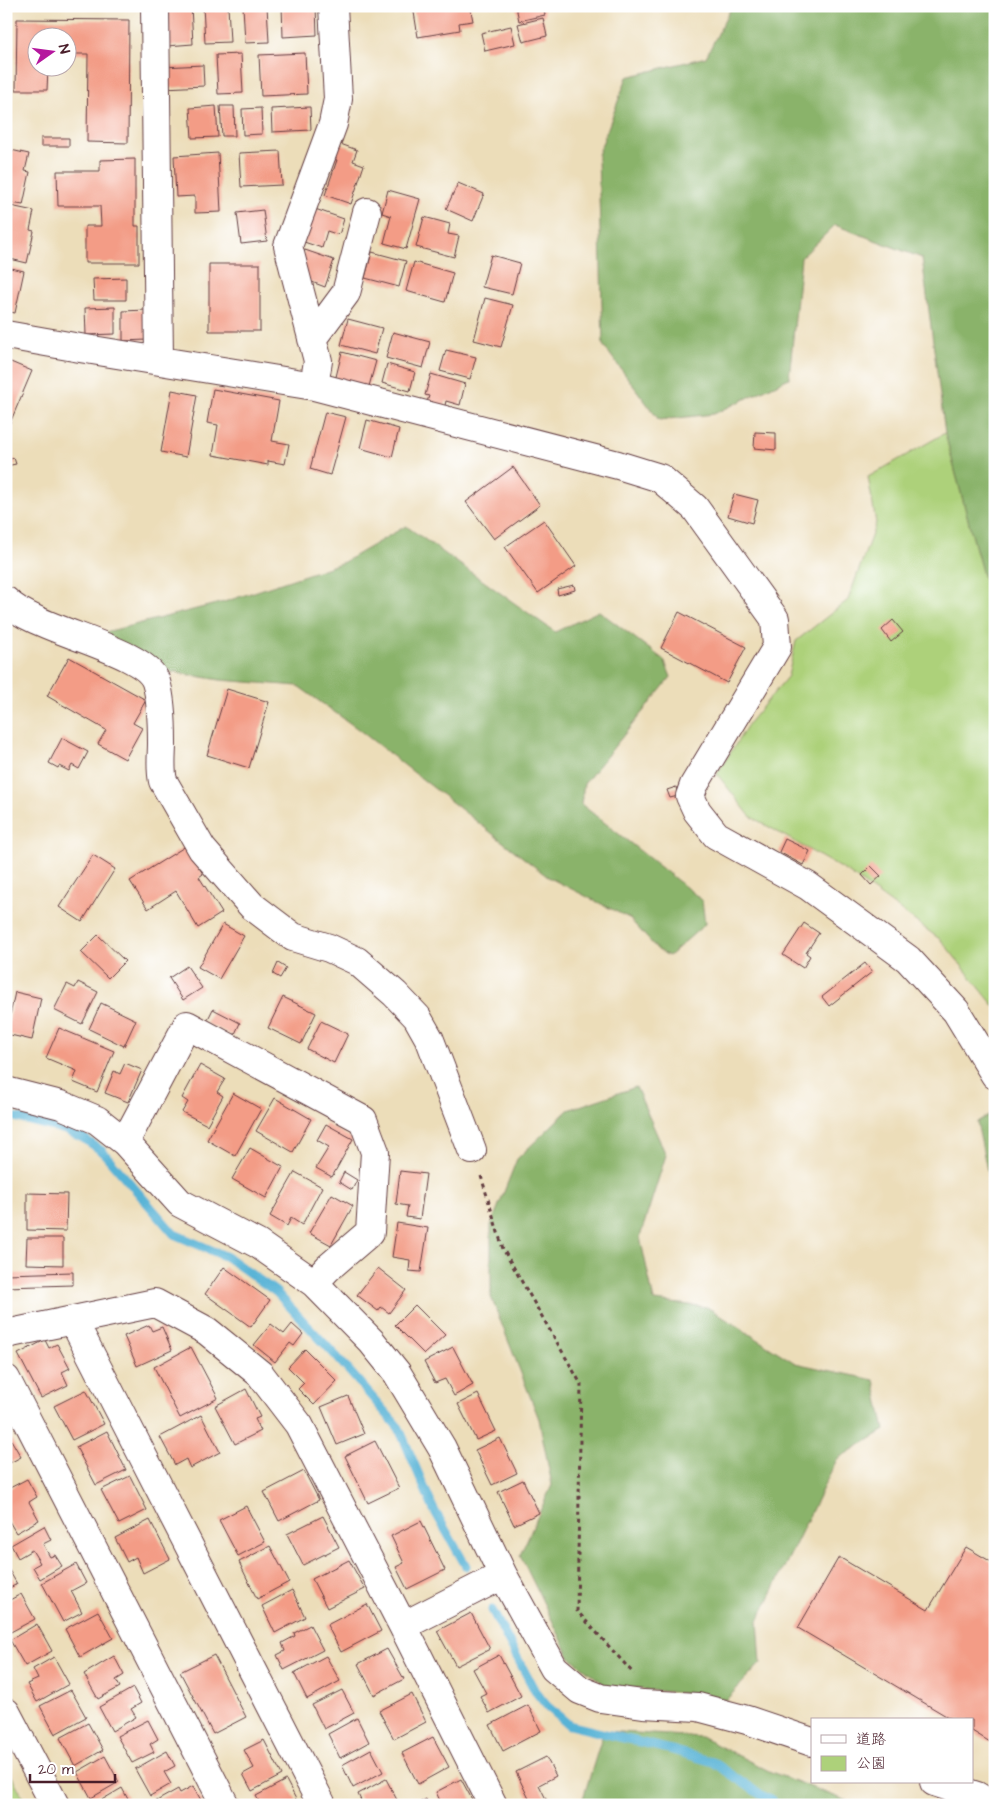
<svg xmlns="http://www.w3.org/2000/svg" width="1001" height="1811" viewBox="0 0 1001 1811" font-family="'Architects Daughter','Klee One',sans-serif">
<rect width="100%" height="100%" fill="#fff"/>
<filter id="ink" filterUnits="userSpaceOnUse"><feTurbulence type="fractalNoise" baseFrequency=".02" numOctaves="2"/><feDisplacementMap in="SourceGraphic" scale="10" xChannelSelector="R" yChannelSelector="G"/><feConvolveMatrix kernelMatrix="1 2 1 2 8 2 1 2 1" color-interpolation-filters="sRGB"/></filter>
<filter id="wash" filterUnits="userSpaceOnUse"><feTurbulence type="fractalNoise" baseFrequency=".0096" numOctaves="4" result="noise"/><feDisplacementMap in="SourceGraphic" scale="20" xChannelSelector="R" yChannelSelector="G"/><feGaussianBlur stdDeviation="1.12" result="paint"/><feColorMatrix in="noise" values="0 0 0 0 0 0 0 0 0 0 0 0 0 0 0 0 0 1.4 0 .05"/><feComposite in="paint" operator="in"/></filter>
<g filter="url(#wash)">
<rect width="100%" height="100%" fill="#ecddb9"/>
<path fill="#add17a" stroke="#7c7852" d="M945 433 995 620V1007L941 940 849 873 750 816 717 774 749 723 788 676 796 641 848 600 876 523 868 477Z
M6 1765 27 1805H6Z"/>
<path fill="#8ab36a" stroke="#6a694a" d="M732 6H995V620L945 433 922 258 835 225 801 258 789 378 714 414 659 420 603 345 598 155 627 77 706 57Z
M406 526 555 632 599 611 664 660 671 677 584 784 581 804 702 900 705 924 669 956 658 950 629 918 548 877 358 729 298 686 220 680 161 670 94 635 224 602 344 562Z
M636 1087 666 1155 640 1237 654 1301 707 1307 795 1363 874 1380 885 1430 837 1459 758 1621 761 1663 726 1700 702 1695 606 1686 570 1657 520 1555 552 1485 539 1419 491 1297V1225L517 1159 568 1110Z
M995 1111V1209L977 1122Z
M604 1731 701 1737 771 1772 858 1805H581Z"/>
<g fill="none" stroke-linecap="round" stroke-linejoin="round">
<path stroke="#58b3d6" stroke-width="9" d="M6 1115 65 1130 83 1138 102 1151 174 1234 227 1257 276 1292 336 1356 399 1428 433 1508 466 1566
M492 1610 535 1691 547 1706 569 1725 672 1750 713 1762 760 1794 778 1805"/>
</g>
<g id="blocks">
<path fill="#f39c86" d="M165 6H191L193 44 167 46Z
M203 6H228L230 42 205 43Z
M243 6H267L269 42 245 43Z
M282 6H316L317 35 283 37Z
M413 6H470L473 21 459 23 460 30 418 37Z
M516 6H543L545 15 519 21Z
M543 18 547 36 523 42 518 24Z
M17 19 129 20 128 143 87 142 88 54H68V38H38V68H48L47 90H16Z
M511 26 515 44 485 51 481 33Z
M305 53 307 94 261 96 259 55Z
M241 54 243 93 218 94 216 55Z
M203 65 204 86 164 88 163 67Z
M216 106 218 137 192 138 190 108Z
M220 106H234L235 136H222Z
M310 107 311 130 272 132 271 109Z
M261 108 262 134 243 135 242 109Z
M41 138H69V146H41Z
M335 142 357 150 353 161 364 165 351 204 325 195 337 160 330 158Z
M6 149 29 154 25 171 30 172 23 205 6 202Z
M280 151 282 185 241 187 239 153Z
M218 153 221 212 195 213V196L176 197 174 156Z
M135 159V226H139V263H85V226H101L100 206H58L57 171H100V160Z
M458 183 484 194 473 221 446 209Z
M388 190 420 199 406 249 384 243 391 216 382 213Z
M6 205 34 211 30 230 34 231 27 263 6 258Z
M315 209 344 219 339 235 327 231 322 248 304 242Z
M263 210 267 241 241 244 237 213Z
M424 217 450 224 448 234 459 236 454 257 416 247Z
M305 250 334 260 325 287 304 279 299 266Z
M372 252 406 261 399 287 365 278Z
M491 255 520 263 512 294 482 287Z
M414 262 453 273 445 302 406 291Z
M209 264H260V331H209Z
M6 267 24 271 15 313 6 311Z
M126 278V300H94L93 279Z
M485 298 513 305 501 347 474 340Z
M115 307V334L86 335 85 308Z
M146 310 147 340 123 341V311Z
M348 319 382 328 375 354 341 345Z
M393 332 430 342 423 368 386 358Z
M446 350 476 357 470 379 440 371Z
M342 352 376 361 368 390 335 381Z
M6 360 32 371 10 423 6 422Z
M387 364 415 372 410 391 382 383Z
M431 374 465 384 460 405 446 401 444 410 426 405 429 396 425 395Z
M213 389 279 401 272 441 289 444 285 464 268 461V465L213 455 218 425 207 423Z
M172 390 197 395 186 457 161 452Z
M325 412 346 417 330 475 310 469Z
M367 420 399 429 392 457 360 448Z
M755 432 776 433V450L754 448Z
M14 458 16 464 6 466V460Z
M513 467 540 505 494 539 466 502Z
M734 494 758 500 752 523 728 516Z
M544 520 576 566 538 593 505 547Z
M574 585 575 590 558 595 557 589Z
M679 612 746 647 727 683 661 648Z
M893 620 903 632 891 642 882 630Z
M69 657 146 700 133 723 142 728 125 759 98 744 106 730 47 696Z
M227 689 269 702 249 768 207 755Z
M62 738 88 752 79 769 72 765 69 771 59 766 58 768 49 763Z
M676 787 678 796 670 798 667 790Z
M785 839 810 851 803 865 779 852Z
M186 846 203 874 199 877 222 913 198 928 176 891 148 909 130 881Z
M93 855 115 869 82 922 59 907Z
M871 866 881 876 871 885 862 875Z
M804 923 819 933 806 953 810 956 803 968 783 955Z
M223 924 244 936 219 979 198 967Z
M98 935 125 961 108 978 81 952Z
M278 963 286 968 280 978 273 974Z
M865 963 872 972 829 1006 822 997Z
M187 966 202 988 183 1000 169 978Z
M78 982 98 992 82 1024 54 1010 67 984 75 988Z
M15 992 41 998 32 1040 6 1034Z
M283 997 316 1013 301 1044 268 1028Z
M101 1003 136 1020 124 1046 89 1029Z
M213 1009 240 1023 234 1036 206 1023Z
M321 1021 348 1034 334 1063 307 1049Z
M59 1028 114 1051 97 1092 73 1082 77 1071 46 1058Z
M125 1063 142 1070 128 1102 105 1093 114 1071 120 1074Z
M200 1065 225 1079 217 1092 223 1096 207 1125 182 1112 188 1102 182 1098Z
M233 1093 261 1109 235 1156 207 1140Z
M275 1098 311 1119 293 1152 256 1131Z
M326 1124 353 1139 332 1177 316 1168 329 1147 317 1140Z
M250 1148 283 1167 266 1198 232 1179Z
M400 1171 426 1174 420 1219 406 1217 408 1206 396 1204Z
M295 1172 322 1187 302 1225 291 1218 287 1226 270 1216Z
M344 1172 357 1180 352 1190 339 1182Z
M27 1193 67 1194 66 1231 27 1230Z
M332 1194 353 1206 331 1245 309 1233Z
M397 1223 428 1228 421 1272 409 1271 410 1260 392 1257Z
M27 1238H63V1265L26 1264Z
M224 1267 270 1300 251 1327 205 1294Z
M378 1268 406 1290 389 1313 381 1307 378 1311 357 1295Z
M73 1272V1285L6 1287V1274Z
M415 1305 445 1335 424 1354 395 1325Z
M271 1324 284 1334 292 1324 303 1334 294 1346 290 1343 275 1362 254 1345Z
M149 1325 152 1331 162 1327 172 1350 137 1366 124 1336Z
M45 1340 49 1348 57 1344 70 1368 62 1372 68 1385 41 1398 18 1354Z
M191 1347 218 1398 180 1418 154 1367Z
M453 1347 473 1385 454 1396 445 1379 435 1383 424 1362Z
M305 1349 337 1381 314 1405 298 1389 304 1383 288 1367Z
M246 1389 260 1417 255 1419 261 1431 235 1444 215 1406Z
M86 1390 104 1424 72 1440 54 1406Z
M478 1394 496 1431 476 1440 458 1404Z
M348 1396 364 1434 337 1445 321 1407Z
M201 1415 220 1452 190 1468 186 1459 175 1465 160 1437Z
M6 1431 21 1457 6 1465Z
M107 1431 126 1470 96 1485 76 1447Z
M500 1438 517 1473 492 1485 475 1450Z
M375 1441 399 1488 368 1503 345 1456Z
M304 1471 319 1500 279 1521 264 1492Z
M130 1476 147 1510 119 1524 101 1490Z
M27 1479 37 1497 29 1502 39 1520 16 1533 6 1516V1490Z
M523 1480 539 1513 514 1525 498 1492Z
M246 1506 265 1542 238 1556 219 1520Z
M323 1516 339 1547 303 1565 287 1534Z
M150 1520 170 1559 143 1573 136 1557 127 1562 115 1538Z
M421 1521 445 1570 407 1589 396 1567 404 1563 391 1536Z
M44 1526 51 1540 43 1544 50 1557 55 1555 62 1566 40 1579 33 1567 40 1563 32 1550 18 1558 11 1545Z
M270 1546 289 1582 257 1599 239 1562Z
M966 1547 995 1564V1745L972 1731V1720H953L798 1628 839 1557 928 1610Z
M349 1560 365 1589 327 1608 312 1579Z
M76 1564 86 1583 71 1591 82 1612 63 1622 42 1583Z
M6 1565 17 1584 6 1590Z
M292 1590 305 1617 275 1633 262 1606Z
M21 1594 35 1619 7 1634 6 1602Z
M367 1604 381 1631 341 1652 327 1625Z
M98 1611 113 1638 80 1657 65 1629Z
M471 1613 490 1649 456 1666 437 1631Z
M37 1624 52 1651 25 1666 10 1640Z
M310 1625 323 1650 284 1670 277 1655 285 1651 282 1643 295 1636 294 1633Z
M387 1649 404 1679 374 1695 358 1664Z
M214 1655 246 1717 213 1734 180 1672Z
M499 1655 521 1696 489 1713 480 1696 486 1693 473 1669Z
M114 1656 124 1675 116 1680 120 1687 98 1699 84 1674Z
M326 1656 340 1681 307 1699 294 1673Z
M54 1657 69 1684 37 1702 27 1684 38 1679 33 1669Z
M133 1688 141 1703 131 1709 136 1717 112 1731 99 1707Z
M71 1690 86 1717 55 1734 40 1706Z
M342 1690 354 1713 324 1729 312 1705Z
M412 1694 426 1722 394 1739 379 1711Z
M528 1705 541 1731 503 1751 490 1725Z
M357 1718 369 1742 340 1758 328 1734Z
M148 1720 158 1739 150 1744 154 1752 132 1763 117 1736Z
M88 1723 103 1750 75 1766 60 1738Z
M433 1737 449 1767 418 1784 402 1753Z
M264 1740 282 1775 252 1791 243 1774 254 1768 244 1750Z
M371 1749 383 1772 353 1788 342 1765Z
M167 1751 175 1766 164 1772 171 1784 150 1796 135 1769Z
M105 1756 119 1782 91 1798 77 1772Z
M546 1757 556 1776 539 1785 547 1801 539 1805H532L516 1772Z
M386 1779 397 1800 389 1805H363L358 1794Z
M461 1779 475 1805H449L448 1802 442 1805 436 1792Z
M286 1780 299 1805H261L256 1796Z
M193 1786 202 1802 197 1805H154L153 1803 178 1789 180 1793Z
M122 1788 131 1805H93Z
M426 1799 429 1805H415Z"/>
</g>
</g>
<g filter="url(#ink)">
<use href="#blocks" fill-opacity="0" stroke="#623c40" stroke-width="1"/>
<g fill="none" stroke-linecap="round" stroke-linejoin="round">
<g stroke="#623c40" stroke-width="30">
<path id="minor" d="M155 6 159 360
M6 335 80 348 314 386 618 465 660 478 695 508 775 619 777 647 694 785 690 796 697 811 716 835 808 886 908 959 956 1011 995 1075
M312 339 346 293 367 212
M314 386 318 361 288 246 333 124 338 99 333 6
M6 601C35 631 146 649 156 682 161 698 162 725 162 743 162 756 160 768 163 781L202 849 252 906 293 937 329 948 357 961 395 994 417 1017 430 1040 472 1150
M6 1091 61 1105 97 1120 125 1142 180 1203 258 1244 314 1283 372 1342 397 1373 442 1448 503 1575 554 1668 580 1690 600 1698 643 1704 698 1707 747 1720 812 1742
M125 1142 187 1025 363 1120 375 1152 370 1232 328 1268 314 1283
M73 1320 322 1805
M6 1334 155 1303 207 1331 260 1374 299 1425 403 1626 493 1805
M6 1379 225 1805
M403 1626 503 1575
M6 1712 55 1805
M934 1782 977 1796 992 1805"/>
</g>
<path stroke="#623c40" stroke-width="3" stroke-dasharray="4 4" stroke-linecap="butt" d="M481 1176 503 1249 581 1384 577 1611 634 1674"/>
<use href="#minor" stroke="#fff" stroke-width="28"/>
</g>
</g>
<rect width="1001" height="1811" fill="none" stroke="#fff" stroke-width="25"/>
<rect x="811" y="1718" width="162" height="65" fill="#ffffff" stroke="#b7a5aa"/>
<rect x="821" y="1735" width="25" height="8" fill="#ffffff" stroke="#b7a5aa"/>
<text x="856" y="1744" font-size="15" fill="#4a1f2b">道路</text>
<rect x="821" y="1756" width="25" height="15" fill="#add17a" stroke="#b7a5aa"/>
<text x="856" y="1768" font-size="15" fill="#4a1f2b">公園</text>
<g transform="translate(52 52) rotate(76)"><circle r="24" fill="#ffffff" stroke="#b7a5aa"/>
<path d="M0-4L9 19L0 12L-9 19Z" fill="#b5179e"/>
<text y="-8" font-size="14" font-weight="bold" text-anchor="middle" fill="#4a1f2b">N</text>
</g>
<path d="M30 1774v8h85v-8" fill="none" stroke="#4a1f2b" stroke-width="2.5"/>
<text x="38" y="1774" font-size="15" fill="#4a1f2b" stroke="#ffffff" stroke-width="4" paint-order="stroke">20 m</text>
</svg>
